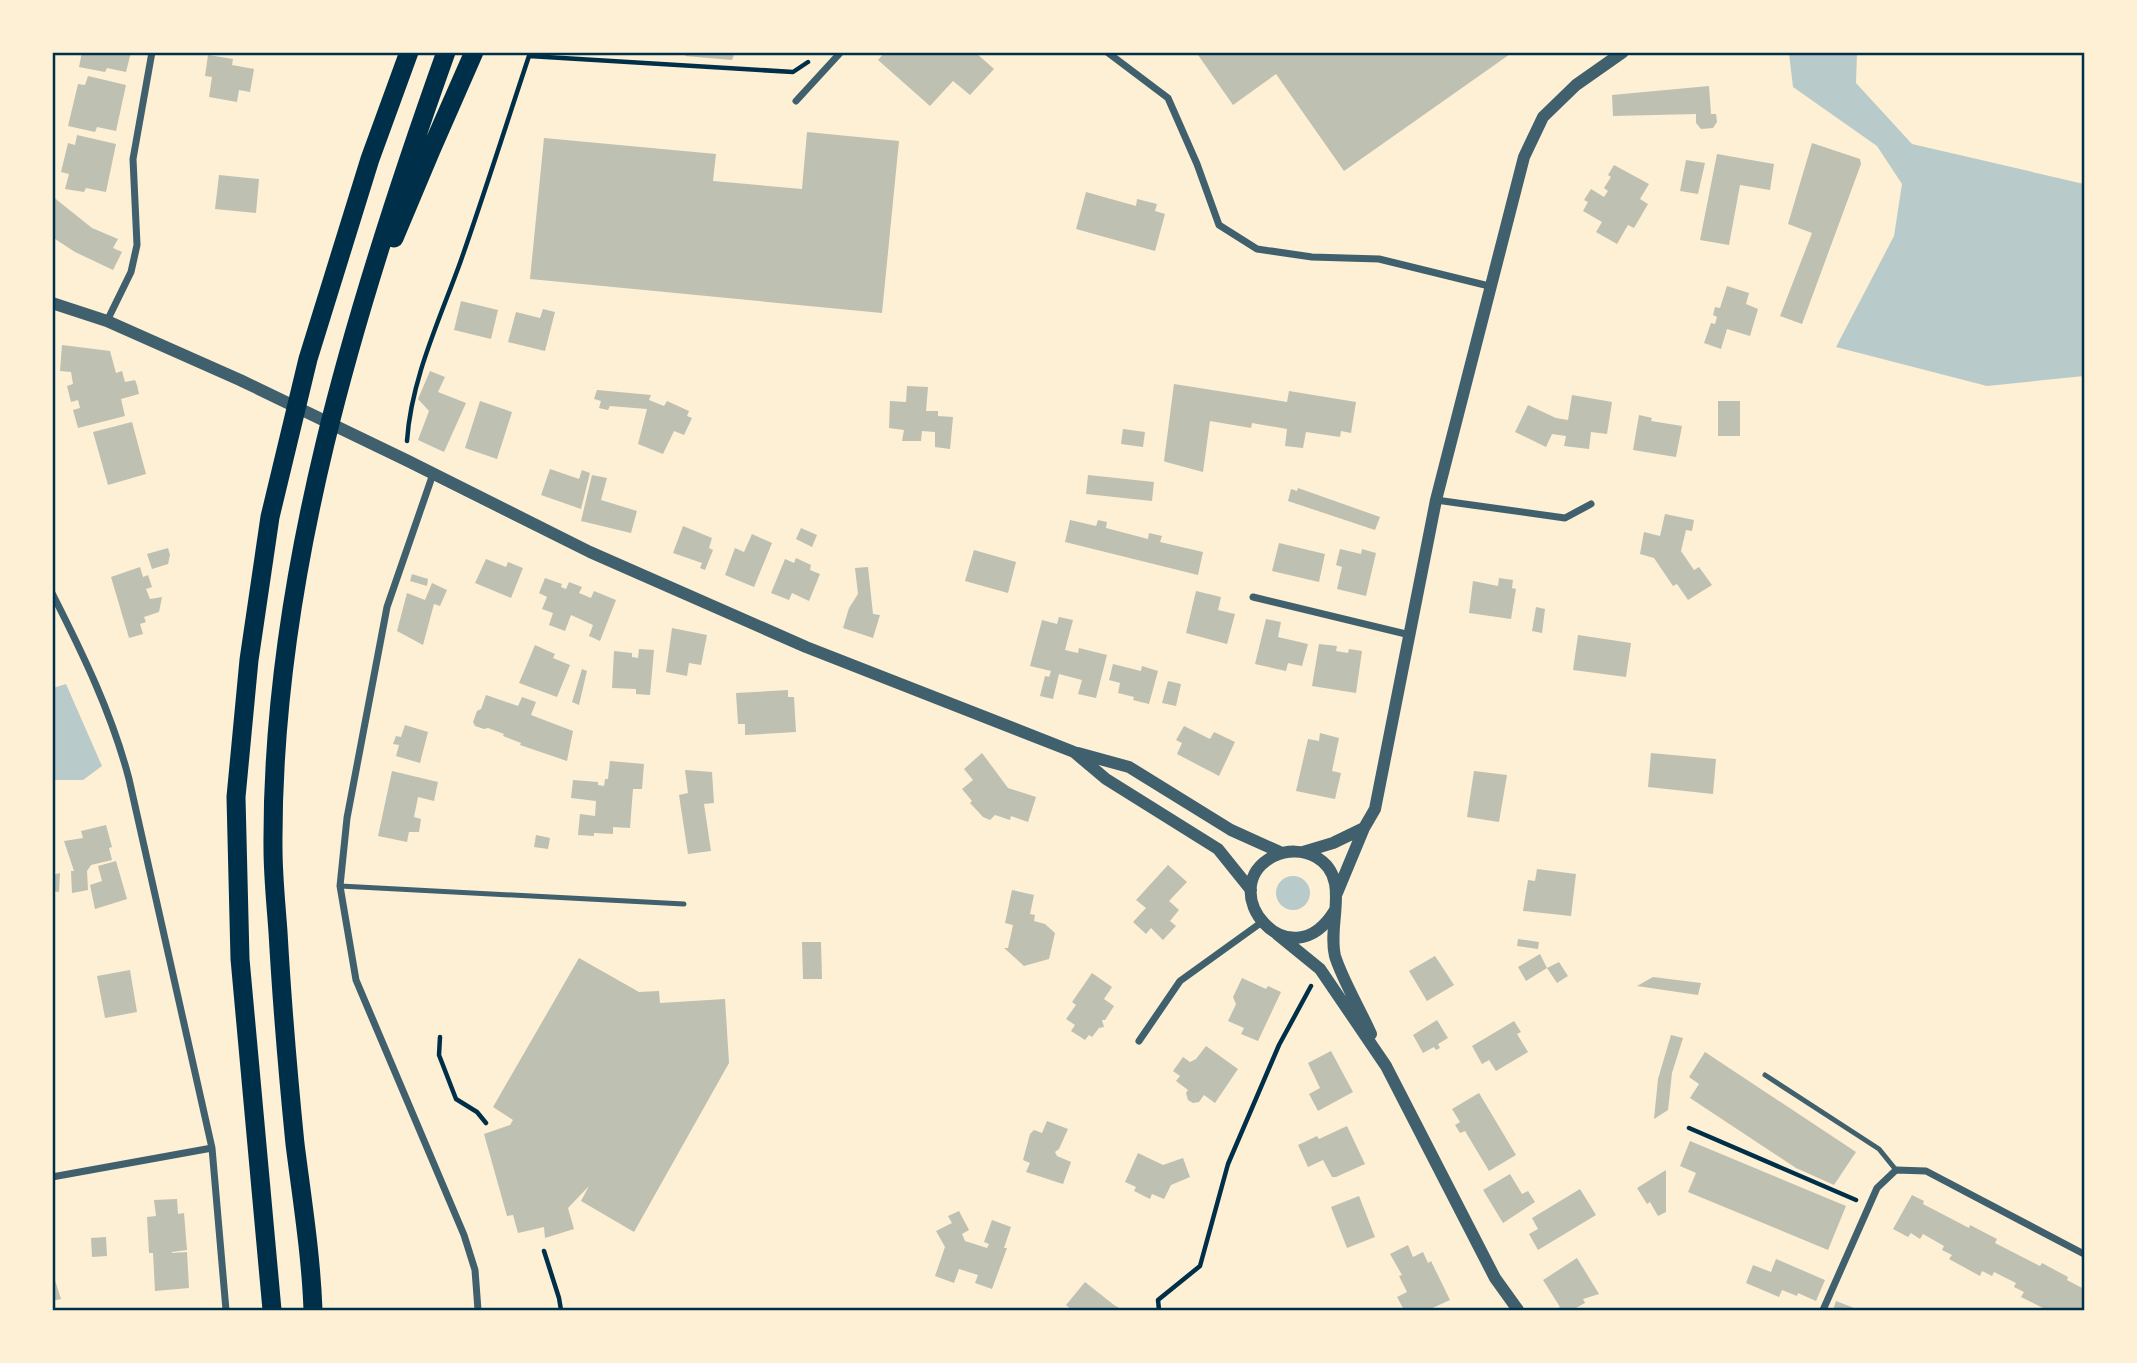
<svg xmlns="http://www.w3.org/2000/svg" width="2137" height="1363" viewBox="0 0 2137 1363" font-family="'Fira Sans Condensed',sans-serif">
<rect width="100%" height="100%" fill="#fdf0d5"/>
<path fill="#b9caca" d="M1789 53H1857L1856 83 1912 144 2084 184V376L1987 386 1836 347 1894 236 1902 184 1877 146 1793 87Z
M66 684 102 766 83 780H53V688Z
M1276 893a17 17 0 1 1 34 0a17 17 0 1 1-34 0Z"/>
<path fill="#bec0b2" d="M82 52H131L126 72 107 68 105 72 79 67Z
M687 52H735L732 60 685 56Z
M885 52H941L944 55 946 52H975L994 69 970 95 953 81 930 106 878 60Z
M1196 52H1513L1344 171 1276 74 1233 105Z
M208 55 233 59 232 65 254 69 250 92 239 90 237 102 209 97 212 77 205 76Z
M88 76 126 85 116 131 97 127 95 132 68 126 78 84 85 85Z
M1709 86 1711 114H1716L1717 122 1713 128 1701 129 1696 123V114L1613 116 1612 95Z
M807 132 899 141 882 313 530 279 544 138 716 154 713 181 802 189Z
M77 135 116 144 106 192 86 188 84 192 65 189 69 174 61 172 68 143 75 145Z
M1812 143 1860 159 1861 164 1802 324 1780 316 1812 233 1788 224Z
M1717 154 1774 164 1770 190 1740 185 1729 245 1700 240Z
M1686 160 1705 163 1698 194 1680 191Z
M1614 165 1649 184 1640 199 1648 204 1634 228 1628 225 1617 244 1596 232 1602 222 1583 211 1588 202 1584 200 1591 189 1604 197 1608 191 1604 188 1611 177 1608 175Z
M219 175 259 179 256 213 215 209Z
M1086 192 1136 206 1137 199 1157 204 1155 211 1165 214 1155 251 1076 229Z
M52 196 92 228 118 239 113 248 122 252 113 270 75 252 52 237Z
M1727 286 1749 293 1746 304 1758 309 1750 336 1727 329 1721 349 1704 343 1711 323 1715 324 1717 317 1713 315 1715 307 1720 308Z
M461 301 498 310 491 339 454 330Z
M543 309 555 312 545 351 508 342 516 312 540 318Z
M62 345 110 351 116 373 122 371 125 382 135 380 137 385 139 394 121 399 125 416 78 428 73 410 80 408 78 400 71 402 67 386 73 384 71 372 60 371Z
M430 371 445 377 438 392 466 403 444 452 418 440 429 411 418 399Z
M1174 384 1287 402 1289 391 1356 402 1351 433 1341 431 1340 437 1306 432 1303 448 1285 446 1287 429 1252 423 1251 428 1210 421 1203 472 1166 462 1164 461Z
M907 386 928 387 926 411H938V416L953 417 950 449 935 447V432L922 431 921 441H902L904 430 889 428 890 401 906 402Z
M597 390 651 395 649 400 664 406 667 401 689 411 687 416 692 418 684 435 674 431 663 454 638 444 647 409 610 406 608 410 599 408 601 401 594 399Z
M1572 395 1612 402 1607 434 1591 432 1589 449 1564 446 1566 436 1552 434 1546 447 1515 432 1528 405 1556 418 1568 420Z
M480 401 512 412 497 459 465 448Z
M1718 401H1740V436H1718Z
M1639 415 1652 418 1651 421 1682 426 1676 457 1633 450Z
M132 422 146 474 108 485 93 432Z
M1123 429 1145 432 1143 447 1121 444Z
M550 469 579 479 582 470 590 473 581 509 541 495Z
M592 475 607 478 601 500 637 511 631 533 581 521Z
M1088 475 1154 482 1152 501 1086 494Z
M1298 488 1380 517 1375 530 1288 501 1291 489 1297 491Z
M1665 514 1694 520 1692 531 1686 530 1681 551 1694 570 1699 567 1712 585 1688 600 1677 584 1673 586 1654 558 1640 554 1644 532 1660 536Z
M1070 520 1096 526 1098 520 1107 522 1106 528 1148 539 1149 533 1162 536 1160 542 1203 552 1198 575 1065 542Z
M683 526 712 538 709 548 713 550 705 570 700 568 702 563 673 553Z
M801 528 817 535 812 547 796 539Z
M752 534 772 543 754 587 725 575 735 548 744 552Z
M1279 543 1325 554 1319 582 1272 571Z
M168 548 170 555 168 564 152 569 147 554Z
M1340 549 1361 554 1362 549 1376 553 1366 596 1337 589 1342 567 1336 565Z
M974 550 1016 562 1008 593 965 581Z
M796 558 811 565 810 570 820 574 809 601 792 593 789 600 771 593 785 559 794 563Z
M486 559 506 567 508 562 523 568 511 598 475 583Z
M140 567 143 577 148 575 152 587 146 589 150 599 162 597 159 612 144 617 146 622 140 624 143 634 129 638 111 577Z
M868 567 873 614 880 615 873 638 843 628 849 608 858 594 855 568Z
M412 574 428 579 427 586 410 581Z
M545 578 562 584 561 587 566 589 569 582 582 587 579 593 591 598 594 591 616 600 600 641 589 636 593 625 571 615 565 631 549 625 553 613 542 609 547 597 539 593Z
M1499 578 1513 580 1512 588 1516 589 1511 619 1469 613 1473 581 1498 586Z
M432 583 447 590 440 606 434 604 423 645 397 631 407 593 425 600Z
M1196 591 1221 597 1218 610 1235 614 1227 644 1186 633Z
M1536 607 1545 609 1542 633 1532 631Z
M1059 617 1073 620 1065 650 1078 653 1079 648 1107 655 1096 698 1078 694 1082 680 1059 674 1053 699 1040 696 1045 676 1049 677 1051 671 1030 666 1042 620 1057 624Z
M1266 619 1281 622 1278 637 1308 644 1302 666 1288 663 1286 671 1255 664Z
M672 628 707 635 701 665 689 663 687 676 666 672Z
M1578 635 1631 643 1626 677 1573 670Z
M1319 644 1337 646 1336 651 1348 653 1349 649 1362 651 1356 693 1312 686Z
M535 645 555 654 553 658 570 665 557 697 519 683Z
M639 649 654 650 650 695 636 694V689L612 688 614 651 632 653V657L638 658Z
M1113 664 1141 671 1142 666 1158 671 1149 704 1133 700 1134 697 1118 693 1120 683 1109 680Z
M582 669 587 671 579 705 572 702Z
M1168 681 1181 684 1176 706 1162 703Z
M788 690V697H794L796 732 745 735V724H738L736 693Z
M486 695 518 706 522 697 536 702 531 715 573 731 567 761 520 745 521 743 503 736 504 734 488 728 484 729 475 726 473 722 477 711 481 709Z
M405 725 428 732 420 763 396 756 399 745 393 744 396 736 401 737Z
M1184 726 1210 739 1214 732 1235 742 1219 776 1177 754 1182 743 1176 740Z
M1320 733 1339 738 1332 771 1341 773 1335 799 1296 791 1308 739 1319 741Z
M982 753 1008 788 1036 797 1028 822 1011 816 1010 820 995 815 990 820 983 817 970 803 972 801 962 789 973 780 964 769Z
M1651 753 1716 759 1713 794 1648 787Z
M610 761 644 764 642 789H633L630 828 613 827V834L594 833V836L578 835 580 814 595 816 596 801 571 798 573 780 598 782V785L604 786 605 779H608Z
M685 770 712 772 714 803 704 804 711 851 688 854 679 795 688 793Z
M392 771 438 782 434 801 418 797 414 817 421 819 419 832H409L407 842 378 836Z
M1474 771 1507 775 1499 822 1467 817Z
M106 825 112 847 109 848 112 860 91 865 87 871 88 890 72 893 71 871H74L64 841 83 838 81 831Z
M536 835 550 838 548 849 534 847Z
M116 861 127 899 95 909 90 885 102 881 98 866Z
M1168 865 1187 882 1169 901 1179 910 1170 921 1176 926 1163 940 1151 928 1146 934 1133 922 1146 908 1136 900Z
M1537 869 1576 874 1571 916 1523 911 1528 880 1535 881Z
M60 873 59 892 52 891V875Z
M1012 890 1034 895 1030 914 1035 915 1034 921 1045 924 1055 933 1049 959 1024 966 1004 948H1008L1013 925 1005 923Z
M1518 939 1539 942 1538 949 1517 946Z
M802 942H821L822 979H803Z
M1540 954 1547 968 1526 981 1518 967Z
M1435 956 1454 985 1427 1001 1409 971Z
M579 958 639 992 659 991 660 1003 725 999 729 1063 634 1232 581 1201 589 1186 568 1208 574 1229 545 1238 544 1227 518 1233 513 1215 507 1216 484 1134 510 1125 513 1120 493 1107Z
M1559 962 1568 976 1557 983 1547 968Z
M130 970 137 1012 105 1018 97 976Z
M1092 973 1112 987 1104 999 1114 1006 1105 1020H1102L1104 1027 1099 1028 1092 1037 1089 1035 1085 1040 1071 1031 1075 1025 1066 1019 1076 1005 1072 1002Z
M1653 977 1701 983 1698 995 1637 986Z
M1242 978 1266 989 1268 986 1281 992 1258 1041 1241 1034 1244 1028 1228 1021 1236 1004 1233 997Z
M1437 1020 1448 1038 1438 1044 1440 1048 1436 1050 1434 1047 1423 1053 1413 1035Z
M1514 1021 1521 1032 1517 1034 1528 1052 1496 1071 1489 1060 1482 1064 1472 1046Z
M1671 1035 1683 1038 1672 1073 1668 1110 1654 1119 1658 1079Z
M1206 1046 1238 1069 1215 1103 1204 1095 1199 1102 1193 1103 1188 1100 1186 1093 1188 1090 1176 1081 1180 1076 1173 1071 1183 1057 1190 1062 1196 1059Z
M1331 1051 1353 1092 1318 1111 1309 1094 1320 1088 1308 1063Z
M1705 1052 1856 1152 1834 1185 1796 1168 1690 1098 1699 1084 1689 1077Z
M1479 1093 1516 1155 1489 1171 1465 1131 1460 1133 1455 1125 1460 1122 1452 1109Z
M1047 1121 1068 1129 1059 1149 1055 1152 1057 1156 1071 1162 1063 1184 1026 1172 1030 1163 1023 1160 1030 1134 1034 1130 1042 1133Z
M1347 1126 1365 1164 1336 1177H1332L1323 1160 1308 1167 1298 1145 1317 1136 1319 1139Z
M1690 1141 1846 1206 1828 1250 1688 1192 1696 1173 1680 1166Z
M1138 1153 1163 1165 1183 1158 1190 1177 1171 1185 1164 1199 1152 1194 1150 1199 1134 1191 1136 1187 1125 1182Z
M1666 1170V1212L1658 1216 1650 1202 1647 1204 1637 1188Z
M1510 1174 1522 1194 1528 1191 1535 1202 1503 1223 1483 1190Z
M1580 1189 1596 1215 1538 1250 1529 1234 1538 1229 1532 1218Z
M1912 1195 1924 1201 1923 1204 1969 1228 1970 1225 1997 1239 1995 1243 2040 1266 2042 1263 2068 1277 2067 1280 2084 1289V1310H2047L2021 1297 2024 1292 2014 1287 2016 1283 1994 1272 1992 1276 1982 1271 1980 1276 1949 1259 1952 1255 1942 1250 1944 1246 1923 1234 1920 1239 1911 1233 1908 1237 1893 1229Z
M1359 1196 1375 1237 1347 1248 1331 1207Z
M177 1199 178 1214 184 1213 187 1250 172 1252V1253L187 1252 189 1288 155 1291 153 1253H149L147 1217 156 1216 154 1200Z
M959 1211 969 1230 962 1234 965 1241 987 1248 989 1244 984 1242 992 1220 1011 1227 1004 1248H1007L992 1289 975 1283 978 1275 959 1269 954 1283 935 1276 945 1247 936 1231 952 1223 948 1216Z
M106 1237 107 1256 92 1257 91 1238Z
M1408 1245 1413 1257 1423 1252 1428 1263 1431 1261 1450 1300 1428 1310H1404L1397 1297 1407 1292 1399 1276 1402 1275 1390 1254Z
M1577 1258 1599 1294 1583 1299 1585 1303 1572 1310H1554L1560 1307 1543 1280Z
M1776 1259 1825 1280 1816 1301 1798 1293 1797 1296 1782 1290 1779 1297 1746 1283 1753 1265 1771 1272Z
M52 1271 61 1299 52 1301Z
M1085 1282 1114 1305 1123 1310H1072L1066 1305Z
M1836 1301 1859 1310H1833Z"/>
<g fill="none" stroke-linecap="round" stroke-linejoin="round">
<path stroke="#003049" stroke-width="4.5" d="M407 441C411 380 439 321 460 263 484 195 506 125 529 56L793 72 808 62
M440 1037 439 1055 456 1099 477 1112 486 1123
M1689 1128 1856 1200
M544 1251 559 1298 561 1310
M1159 1310 1158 1300 1200 1266 1228 1164 1279 1045 1311 986"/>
<path stroke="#3f606c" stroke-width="5" d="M340 886 684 904
M1765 1075 1879 1149 1896 1170"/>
<path stroke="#3f606c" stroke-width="7" d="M1107 52 1168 98 1197 164 1219 225 1257 249 1312 257 1379 259 1489 286
M796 101 841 52
M107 321 131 272 137 245 133 159 152 52
M433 474 387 607 347 818 340 886 356 980 464 1235 475 1270 478 1310
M1436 500 1565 518 1591 504
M52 593C83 654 112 714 129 779L212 1148 226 1310
M1253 597 1410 635
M1139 1041 1180 981 1262 922
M52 1177 212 1148
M1823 1310 1877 1188 1896 1170 1926 1171 2084 1254"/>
<path stroke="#3f606c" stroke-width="12" d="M52 303 107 321 240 380 406 460 590 552 806 647 1074 752 1106 779 1218 849 1251 890
M1078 753 1129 767 1231 830 1282 853
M1303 852 1333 843 1364 828
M1337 893 1364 828 1375 809 1436 500 1524 157 1543 117 1576 85 1623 52
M1335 910C1290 985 1211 888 1274 856 1287 850 1303 850 1316 857 1352 877 1327 923 1335 956 1342 979 1361 1011 1371 1034
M1277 934 1320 969 1386 1066 1495 1278 1518 1310"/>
<path stroke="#003049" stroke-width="19" d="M394 238 431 150 474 52
M272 1310 240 959 236 797 249 660 270 517 308 359 370 159 409 52
M313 1310C311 1255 302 1199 295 1144 288 1074 282 1003 278 932 276 904 273 876 273 848 271 579 356 304 446 52"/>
</g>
<rect width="2137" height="1363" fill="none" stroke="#fdf0d5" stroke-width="108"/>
<rect x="54" y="54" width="2029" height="1255" fill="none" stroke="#003049" stroke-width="2.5"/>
</svg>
